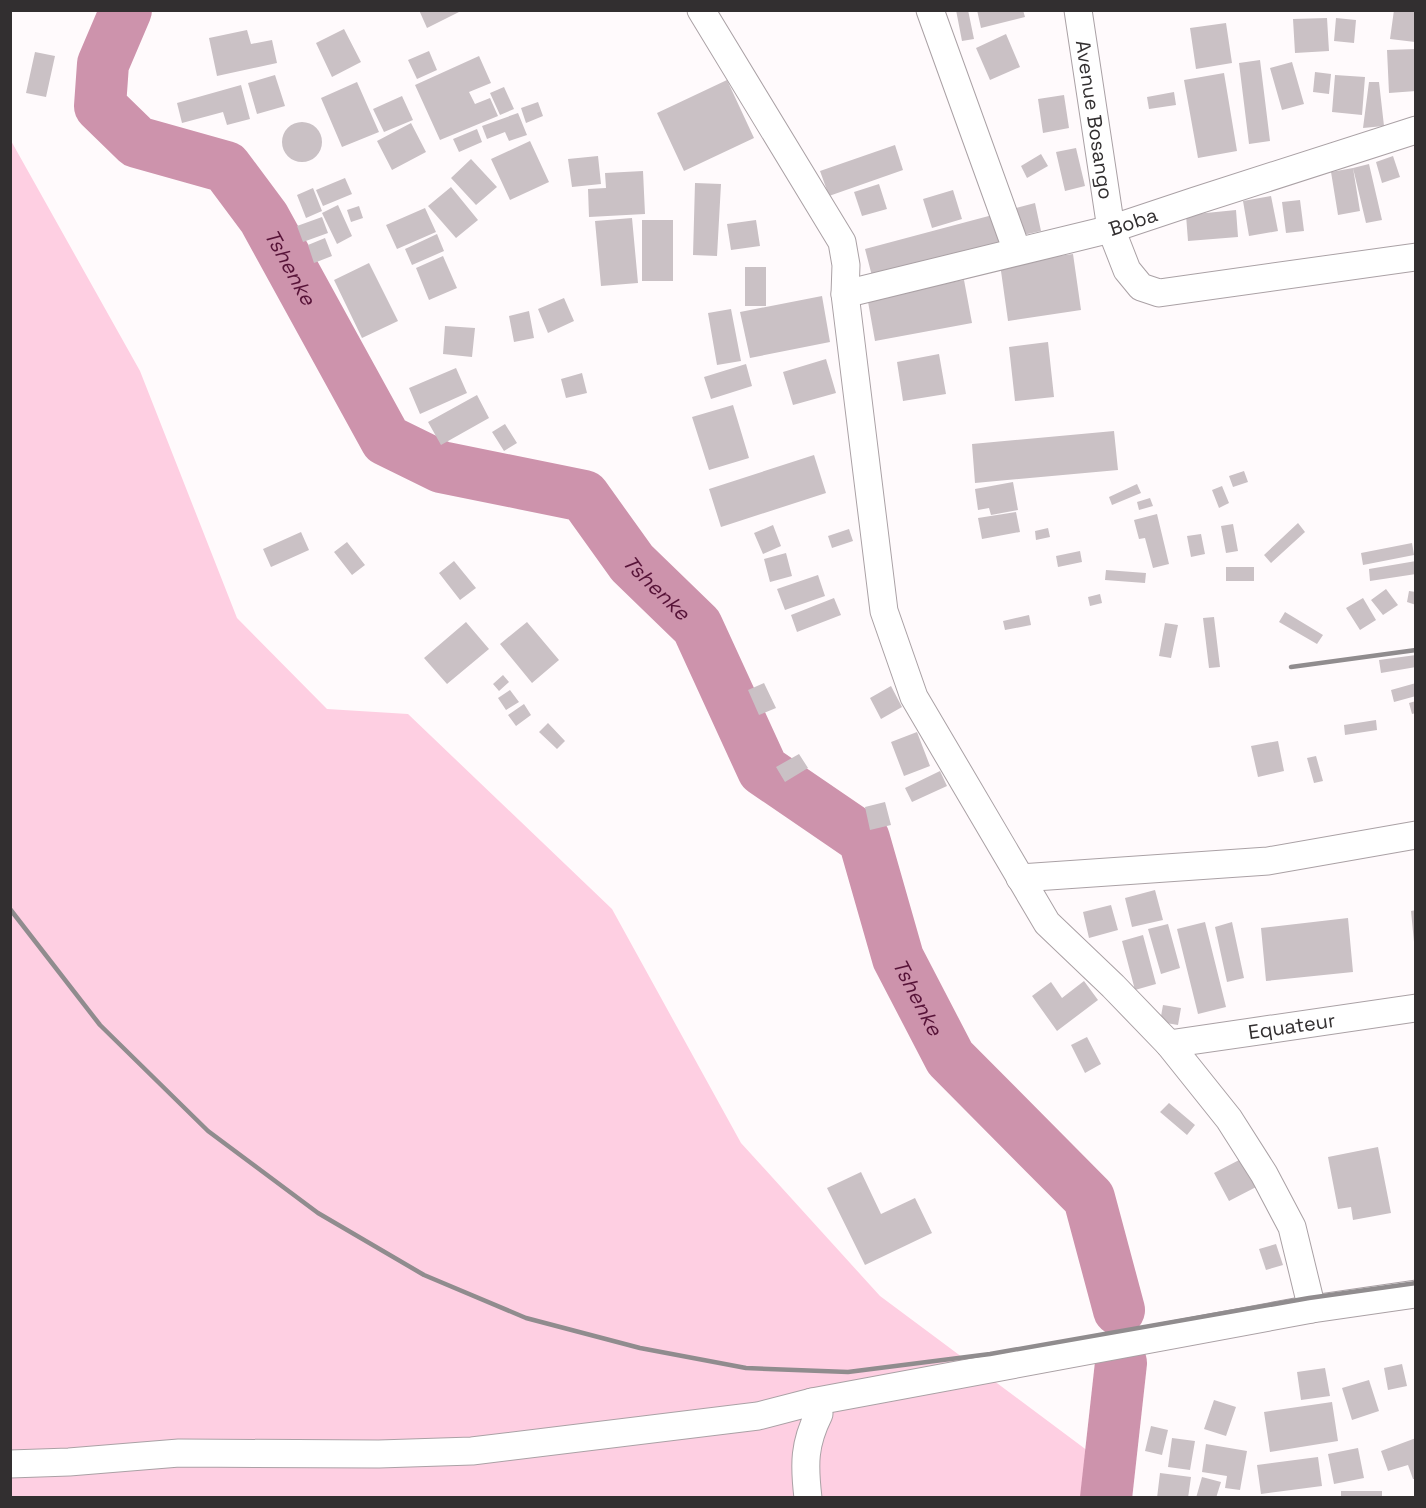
<svg xmlns="http://www.w3.org/2000/svg" width="1426" height="1508" viewBox="0 0 1426 1508" font-family="'Space Grotesk',sans-serif">
<rect width="100%" height="100%" fill="#fffafc"/>
<path fill="#fecfe2" d="M10 139 140 371 237 618 327 709 408 714 612 909 741 1143 880 1296 1096 1457 1089 1497H11Z"/>
<g fill="none" stroke-linecap="round" stroke-linejoin="round">
<g stroke="#cd93ac" stroke-width="52">
<path id="s1" d="M126 10 103 64 100 106 137 142 226 167 264 218 386 440 441 467 584 496 632 563 697 626 763 770 864 839 898 958 950 1058 1089 1198 1119 1310"/>
<path d="M1106 1498 1121 1363"/>
</g>
</g>
<path fill="#cac1c5" d="M419 10H463L427 28Z
M956 10H968L974 39 962 41Z
M977 10H1023L1025 17 981 28Z
M1394 10 1416 12 1415 42 1390 39Z
M1327 18 1329 51 1295 53 1293 19Z
M1336 18 1356 20 1354 43 1334 41Z
M1226 23 1232 63 1196 69 1190 28Z
M344 29 361 62 332 77 316 43Z
M247 30 251 44 272 40 277 63 217 76 209 38Z
M1006 34 1020 67 990 80 976 48Z
M1416 49V91L1389 93 1387 50Z
M429 51 437 70 417 79 408 60Z
M35 52 55 56 46 97 26 93Z
M479 56 491 83 469 92 475 104 490 98 498 116 440 140 415 85Z
M1260 60 1270 141 1249 144 1239 63Z
M1292 62 1304 104 1282 110 1270 68Z
M1315 72 1331 74 1329 94 1313 92Z
M1224 73 1237 151 1198 158 1184 80Z
M275 75 285 106 257 114 248 83Z
M1335 75 1365 77 1362 115 1332 112Z
M727 80 754 138 684 171 657 113Z
M357 82 379 132 342 147 321 98Z
M1369 82H1379L1384 126 1363 128Z
M241 85 250 119 227 125 223 112 182 123 177 103Z
M504 87 514 109 500 115 490 93Z
M1174 92 1176 105 1149 109 1147 97Z
M1064 95 1069 128 1043 133 1038 99Z
M402 96 413 120 384 132 373 109Z
M538 102 543 116 526 123 521 108Z
M518 113 527 135 509 141 505 132 487 139 482 126Z
M282 142a20 20 0 1 1 40 0a20 20 0 1 1-40 0Z
M411 123 426 152 392 170 377 141Z
M477 129 482 142 459 152 453 139Z
M530 141 549 182 510 200 491 159Z
M895 145 903 170 829 196 820 171Z
M1076 148 1085 186 1065 191 1056 152Z
M1041 154 1048 166 1027 178 1021 166Z
M598 156 601 184 572 187 568 159Z
M1393 156 1400 177 1382 183 1376 162Z
M471 159 497 187 476 205 451 178Z
M1369 164 1382 220 1366 223 1353 168Z
M1353 168 1360 211 1338 215 1331 172Z
M643 171 645 214 589 217 588 189 606 188 605 173Z
M345 178 352 194 323 206 316 190Z
M695 183 721 184 717 256 693 255Z
M879 184 887 209 862 216 854 192Z
M451 187 478 220 456 238 428 206Z
M313 188 322 211 306 218 297 195Z
M953 190 962 219 932 228 923 199Z
M1271 196 1278 231 1249 236 1243 201Z
M1300 200 1304 231 1286 233 1282 202Z
M1035 203 1041 231 1023 235 1016 208Z
M338 205 352 236 337 244 322 213Z
M359 206 363 218 351 222 347 210Z
M425 208 436 232 397 249 386 225Z
M1236 210 1238 237 1188 241 1186 215Z
M1000 213 1007 241 872 276 865 249Z
M322 217 328 233 303 242 297 226Z
M632 218 638 283 601 286 595 221Z
M642 220H673V281H642Z
M756 220 760 246 731 250 727 224Z
M437 234 444 251 412 265 405 249Z
M325 238 332 256 314 263 308 245Z
M1073 254 1081 310 1008 321 1000 264Z
M443 256 457 288 429 300 416 268Z
M369 263 398 321 362 338 334 280Z
M745 267H766V306H745Z
M964 280 972 323 875 341 867 296Z
M822 296 830 342 750 358 740 312Z
M564 298 574 321 548 333 538 309Z
M731 309 741 361 717 365 708 313Z
M529 311 534 338 514 342 509 316Z
M445 326 475 328 472 357 443 354Z
M1048 342 1054 397 1015 401 1009 347Z
M939 354 946 394 903 401 897 362Z
M826 359 836 393 793 405 783 372Z
M746 364 752 386 711 399 704 377Z
M456 368 467 393 420 414 409 388Z
M582 373 587 393 566 398 561 379Z
M477 395 489 418 441 445 428 422Z
M733 405 749 458 709 470 692 417Z
M505 424 517 443 504 451 492 432Z
M1114 431 1118 470 975 483 972 444Z
M814 455 826 493 721 527 709 489Z
M1244 471 1248 482 1233 487 1229 476Z
M1013 482 1018 510 991 515 989 508 978 510 975 489Z
M1137 484 1141 493 1112 505 1109 497Z
M1222 486 1229 503 1219 508 1212 490Z
M1150 498 1153 506 1139 510 1137 502Z
M1016 512 1020 532 982 539 978 518Z
M1157 514 1169 564 1153 568 1145 538 1139 539 1134 520Z
M1298 523 1305 532 1271 563 1264 555Z
M1233 524 1238 551 1226 553 1221 526Z
M773 525 781 546 763 554 754 533Z
M1048 528 1050 537 1036 540 1035 531Z
M849 529 853 541 832 548 828 536Z
M301 532 309 550 271 567 263 549Z
M1201 534 1205 554 1191 557 1187 536Z
M347 542 365 565 352 575 334 552Z
M1412 543 1414 555 1363 565 1361 553Z
M1080 551 1082 562 1058 567 1056 556Z
M786 553 792 576 770 582 764 559Z
M454 561 476 588 460 600 439 573Z
M1416 561V574L1370 581 1369 569Z
M1226 567H1254V581H1226Z
M1106 570 1146 573 1145 583 1105 580Z
M818 575 825 596 785 610 777 589Z
M1386 589 1398 605 1383 615 1371 600Z
M1409 591 1416 592V605L1407 602Z
M1100 594 1102 603 1090 606 1088 597Z
M834 598 841 615 797 632 791 615Z
M1363 598 1376 620 1360 630 1346 608Z
M1285 612 1323 635 1317 644 1279 622Z
M1029 615 1031 625 1005 630 1003 621Z
M1214 617 1220 667 1209 668 1203 618Z
M466 622 489 649 447 684 424 658Z
M527 622 559 660 532 683 500 644Z
M1165 623 1178 625 1171 658 1159 656Z
M1416 655V667L1381 673 1379 660Z
M503 675 509 682 499 691 493 684Z
M764 683 776 708 759 715 748 690Z
M1416 683V696L1394 702 1391 690Z
M891 686 902 707 881 719 870 698Z
M510 690 519 702 506 710 498 698Z
M1416 701V713L1412 714 1409 703Z
M524 704 531 715 516 726 508 715Z
M1376 720 1377 730 1345 735 1344 725Z
M548 723 565 741 557 749 539 732Z
M917 732 930 766 904 776 891 742Z
M1278 741 1284 771 1258 777 1251 746Z
M799 754 808 768 785 782 776 767Z
M1316 756 1323 781 1314 783 1307 758Z
M940 771 947 786 912 802 905 788Z
M885 802 891 825 870 830 865 807Z
M1155 890 1163 920 1132 927 1125 898Z
M1111 905 1118 930 1089 938 1083 912Z
M1416 910V942H1414L1411 911Z
M1348 918 1353 972 1266 981 1261 928Z
M1205 922 1226 1007 1198 1014 1177 929Z
M1232 922 1244 978 1227 982 1215 927Z
M1168 924 1180 968 1161 974 1148 929Z
M1143 935 1156 984 1135 990 1122 941Z
M1084 981 1098 1000 1057 1031 1032 996 1051 982 1062 998Z
M1163 1005 1181 1008 1178 1025 1160 1022Z
M1087 1037 1101 1064 1085 1073 1071 1045Z
M1169 1103 1195 1125 1187 1135 1160 1112Z
M1378 1147 1391 1213 1353 1220 1351 1207 1338 1209 1328 1157Z
M1243 1158 1258 1186 1229 1201 1214 1173Z
M861 1172 881 1214 915 1198 932 1233 865 1265 827 1188Z
M1276 1244 1283 1265 1266 1270 1259 1249Z
M1402 1364 1407 1386 1388 1390 1384 1368Z
M1325 1368 1330 1396 1301 1400 1297 1372Z
M1369 1380 1379 1411 1352 1420 1342 1388Z
M1214 1400 1236 1407 1226 1436 1204 1429Z
M1332 1402 1338 1441 1270 1452 1264 1412Z
M1151 1426 1168 1430 1162 1455 1145 1451Z
M1172 1438 1195 1441 1190 1470 1168 1467Z
M1416 1438V1479H1413L1408 1465 1388 1471 1381 1451Z
M1206 1444 1247 1451 1240 1490 1225 1488 1227 1476 1202 1472Z
M1358 1448 1364 1478 1334 1484 1328 1454Z
M1318 1457 1322 1486 1261 1494 1257 1465Z
M1160 1473 1191 1477 1188 1498H1157Z
M1202 1477 1221 1482 1216 1498H1196Z
M1341 1491H1382V1498H1341Z"/>
<g fill="none" stroke-linecap="round" stroke-linejoin="round">
<g stroke="#aaa1a5" stroke-width="29">
<g id="minor">
<path d="M701 10 842 242 846 265 845 294 884 611 914 697 1047 923 1113 986 1169 1044 1229 1119 1264 1174 1292 1227 1312 1309"/>
<path d="M930 10 1017 251"/>
<path id="s2" d="M1078 10 1111 229 1127 270 1141 287 1159 293 1416 257"/>
<path id="s3" d="M845 294 1111 229 1195 201 1416 130"/>
<path d="M1020 878 1268 861 1416 835"/>
<path id="s4" d="M1169 1044 1416 1008"/>
<path d="M812 1402 1312 1309 1416 1294"/>
<path d="M10 1464 69 1462 179 1453 379 1454 472 1451 758 1416 812 1402 818 1407 819 1414C804 1444 804 1464 808 1498"/>
</g>
</g>
<use href="#minor" stroke="#fff" stroke-width="27"/>
<path stroke="#908c8e" stroke-width="4.5" d="M1291 667 1416 650
M10 909 100 1025 208 1131 318 1213 424 1275 526 1318 640 1348 746 1368 848 1372 990 1354 1309 1298 1416 1283"/>
</g>
<g text-anchor="middle" dominant-baseline="central" stroke-width="4.5" stroke-linejoin="round" paint-order="stroke">
<g font-size="20" fill="#322f30" stroke="#fff">
<text stroke="none"><textPath href="#s2" startOffset="111">Avenue Bosango</textPath></text>
<text stroke="none"><textPath href="#s3" startOffset="297">Boba</textPath></text>
<text stroke="none"><textPath href="#s4" startOffset="124">Equateur</textPath></text>
</g>
<g font-size="21" font-style="italic" fill="#571338" stroke="#fff">
<text stroke="none"><textPath href="#s1" startOffset="364">Tshenke</textPath></text>
<text stroke="none"><textPath href="#s1" startOffset="886">Tshenke</textPath></text>
<text stroke="none"><textPath href="#s1" startOffset="1390">Tshenke</textPath></text>
</g>
</g>
<rect width="1426" height="1508" fill="none" stroke="#322f30" stroke-width="24"/>
</svg>
